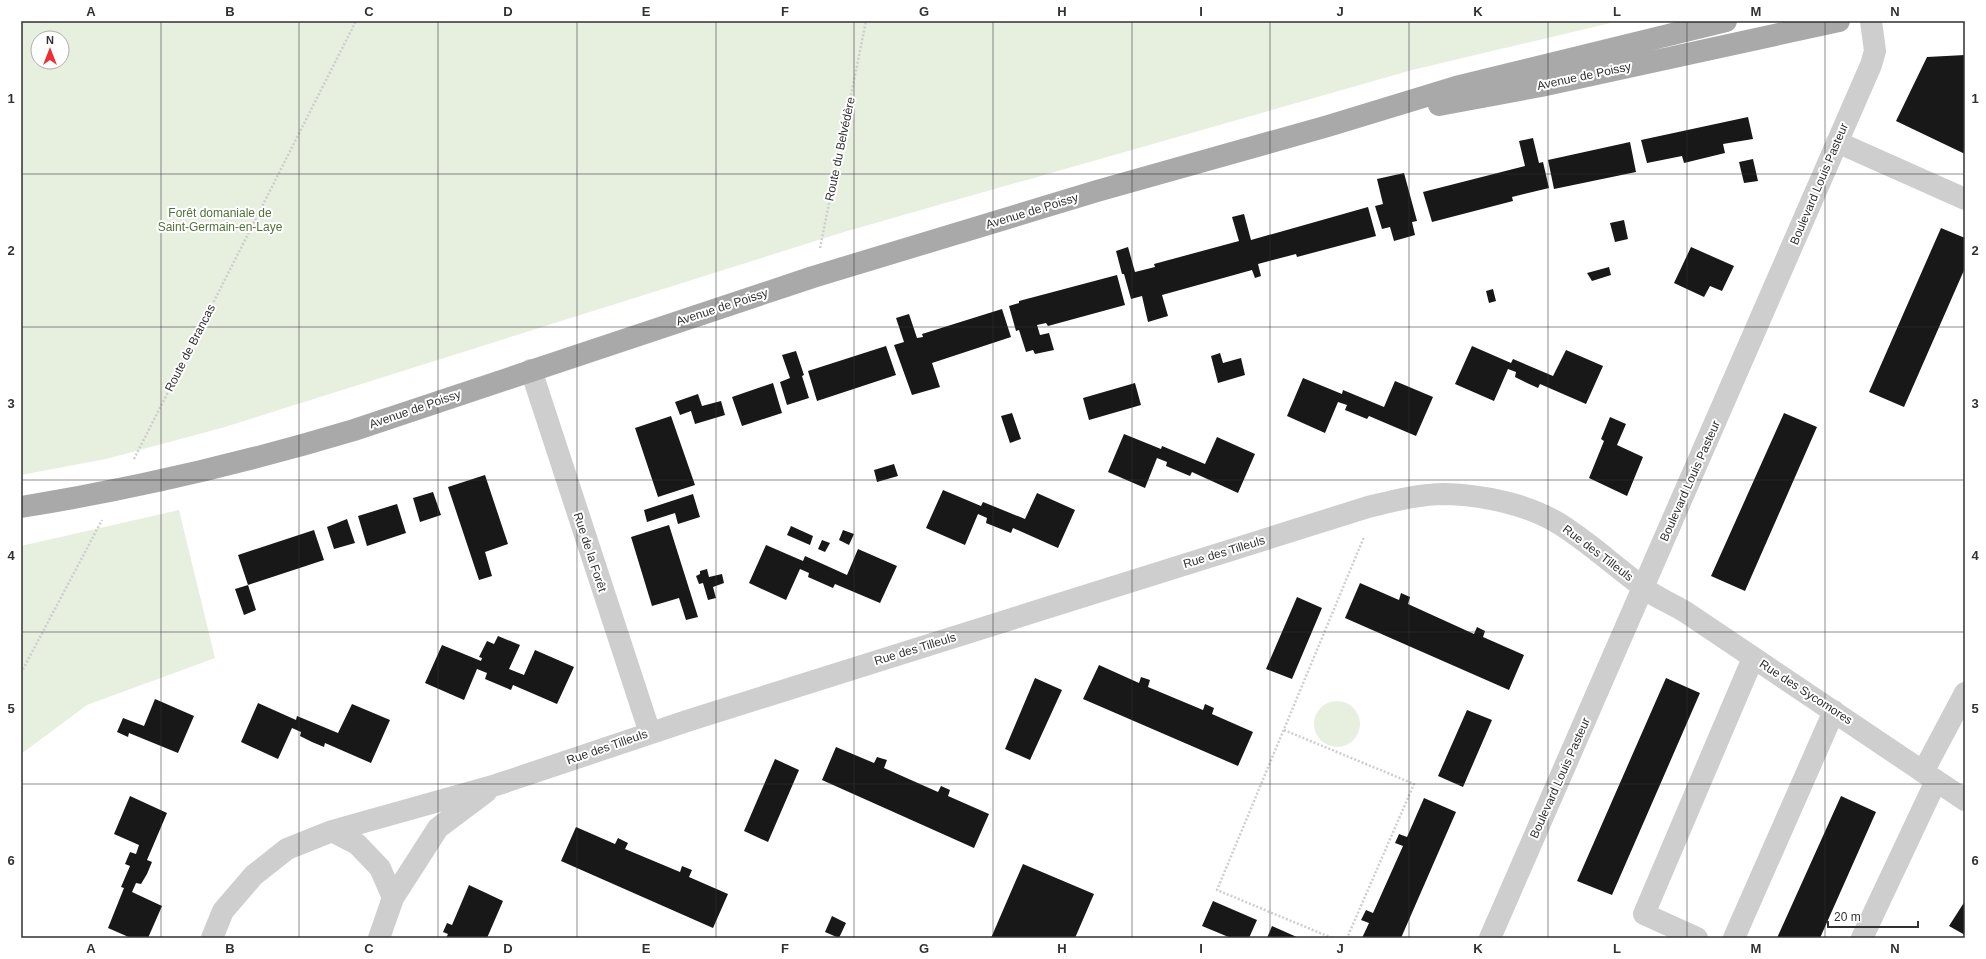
<svg xmlns="http://www.w3.org/2000/svg" width="1986" height="959" viewBox="0 0 1986 959" font-family="Helvetica,sans-serif">
<rect width="100%" height="100%" fill="#fff"/>
<path fill="#e7efdf" fill-rule="evenodd" d="M21 21H1619L1412 70 844 232 225 427 106 459 21 475ZM38 38H62V62H38Z
M179 510 215 658 87 705 21 754V546Z
M1314 724a23 23 0 1 1 46 0a23 23 0 1 1-46 0Z"/>
<path fill="#181818" d="M1965 55V154L1896 121 1927 57Z
M1748 117 1753 139 1723 144 1725 153 1684 163 1682 156 1647 163 1641 140Z
M1533 138 1539 163 1543 162 1549 188 1512 197 1513 201 1432 222 1423 192 1525 166 1519 141Z
M1630 142 1636 172 1554 189 1548 160Z
M1753 159 1758 181 1744 183 1739 162Z
M1404 173 1417 221 1412 222 1415 235 1394 241 1390 227 1382 229 1375 206 1383 204 1377 179Z
M1368 207 1376 236 1297 257 1296 254 1258 264 1261 276 1255 278 1252 270 1162 295 1168 316 1148 322 1142 296 1131 299 1124 274H1122L1116 251 1128 247 1135 272 1155 267 1154 264 1239 241 1232 217 1244 214 1251 240Z
M1624 220 1628 239 1615 242 1610 223Z
M1941 228 1965 238V268L1904 407 1869 392Z
M1691 247 1734 266 1722 291 1710 286 1704 297 1674 283Z
M1609 267 1611 275 1592 281 1587 273Z
M1117 275 1125 305 1048 326 1046 323 1037 325 1040 335 1049 333 1054 350 1035 354 1033 350 1026 352 1019 330 1016 331 1009 306 1019 303V301Z
M1493 289 1496 301 1489 303 1486 291Z
M1002 309 1011 337 932 363 940 387 912 395 894 345 904 342 896 318 909 314 917 338 923 337 922 334Z
M886 346 896 375 817 401 808 371Z
M1472 346 1511 363 1513 359 1553 376 1566 350 1603 366 1586 404 1540 384 1538 388 1527 383 1515 377 1516 372 1508 369 1494 401 1455 384Z
M796 351 804 375 802 376 809 398 787 405 780 382 790 378 782 355Z
M1220 353 1223 363 1241 358 1245 375 1218 383 1211 356Z
M1303 378 1342 394 1343 390 1384 407 1395 381 1433 397 1416 436 1369 416 1367 419 1345 410 1347 405 1338 402 1325 433 1287 416Z
M773 383 782 413 742 426 732 397Z
M1135 383 1141 405 1089 420 1083 398Z
M698 394 702 406 721 401 725 415 695 424 691 411 680 415 675 402Z
M1012 413 1021 439 1010 443 1001 416Z
M1784 413 1817 427 1745 591 1711 576Z
M671 416 695 485 658 497 635 428Z
M1610 417 1626 424 1617 445 1643 457 1627 496 1589 478 1604 441 1601 439Z
M1124 434 1161 449 1162 446 1205 464 1217 437 1255 454 1238 493 1192 472 1190 476 1166 466 1167 462 1157 458 1145 488 1108 472Z
M894 464 898 476 877 482 874 470Z
M485 475 508 544 485 552 492 576 479 580 448 487Z
M943 490 981 506 983 502 1025 519 1037 493 1075 510 1058 548 1013 528 1011 533 986 523 987 518 978 514 965 545 926 528Z
M433 492 441 515 420 522 413 498Z
M693 494 700 517 678 524 675 513 647 522 644 510Z
M397 504 406 533 367 546 358 516Z
M347 519 355 543 334 549 327 527Z
M669 525 698 617 686 620 679 598 652 606 631 537Z
M791 526 813 536 810 545 787 535Z
M314 530 324 560 248 585 256 610 244 615 235 589 248 585 238 555Z
M843 530 854 534 849 545 839 540Z
M822 540 830 543 825 552 818 549Z
M766 545 803 561 805 556 847 575 858 549 897 566 880 603 835 584 833 588 808 577 809 573 800 569 786 600 749 583Z
M707 569 709 577 722 574 724 583 713 587 716 598 708 600 703 583 699 584 696 576 700 574V571Z
M1360 583 1399 600 1401 593 1410 597 1408 604 1474 634 1477 627 1485 631 1483 637 1524 655 1509 690 1345 618Z
M1297 597 1322 608 1292 679 1266 669Z
M498 636 520 645 509 669 524 675 535 650 574 667 557 704 513 685 511 690 485 679 487 673 477 669 464 700 425 683 442 645 481 661 482 658 479 657 487 641 494 644Z
M1099 665 1139 683 1141 677 1150 680 1148 687 1203 710 1205 704 1214 708 1212 714 1253 732 1238 766 1083 699Z
M1035 678 1062 690 1030 760 1005 749Z
M1666 678 1700 693 1612 895 1577 881Z
M155 699 194 716 178 753 129 733 128 737 117 732 123 718 144 726Z
M258 703 296 720 297 716 338 733 352 704 390 720 371 763 325 743 324 747 312 742 300 736 301 732 292 728 278 759 241 742Z
M1467 710 1492 720 1463 787 1438 776Z
M836 747 874 763 877 757 887 760 884 768 938 792 941 786 950 790 948 796 989 814 974 848 822 780Z
M775 759 799 770 768 842 744 831Z
M130 796 167 813 147 860 152 862 147 874 141 884 136 883 132 892 162 906 148 938H131L108 928 124 888 121 887 130 866 125 864 130 852 136 854 139 845 114 834Z
M1841 796 1876 812 1820 938H1777Z
M1424 798 1456 812 1401 938H1362L1369 923 1361 920 1366 910 1373 913 1403 846 1395 843 1399 834 1407 837Z
M576 827 615 844 618 838 628 843 625 849 680 872 682 866 692 870 689 877 728 894 713 928 561 861Z
M1023 864 1094 894 1075 938H991Z
M469 885 503 901 487 938H446L448 934 443 932 447 923 452 925Z
M1213 901 1257 920 1249 938H1231L1202 926Z
M1965 901V935L1949 926Z
M832 916 846 923 839 938 825 932Z
M1272 926 1299 938H1267Z"/>
<g fill="none" stroke-linecap="round" stroke-linejoin="round">
<path stroke="#cecece" stroke-width="2.5" stroke-dasharray="2 2" stroke-linecap="butt" d="M820 248 866 21
M134 459 356 21
M21 673 102 520
M1284 730 1414 784 1347 938
M1332 938 1217 890 1364 537"/>
<path stroke="#cecece" stroke-width="22" d="M1837 142 1965 199
M531 370 650 733
M1923 772 1965 693
M332 831 357 844 380 868 393 898
M212 938 223 911 254 875 287 849 332 831 496 785 690 720 1368 507C1393 501 1419 494 1445 494 1482 495 1527 504 1558 523 1589 542 1614 566 1643 587 1656 598 1673 604 1687 613L1965 800
M379 938 393 898 438 828 486 792
M1490 938 1871 65 1875 51 1871 21
M1697 938 1644 914 1753 658
M1734 938 1834 711
M1862 938 1936 781"/>
<path stroke="#a9a9a9" stroke-width="22" d="M1439 105 1541 86 1839 21
M21 507C134 489 244 463 354 430L813 277 1097 191 1328 126 1456 87 1726 21"/>
</g>
<path fill="none" stroke="#313131" stroke-width="1" stroke-opacity="0.55" d="M161 21V938M299 21V938M438 21V938M577 21V938M716 21V938M854 21V938M993 21V938M1132 21V938M1270 21V938M1409 21V938M1548 21V938M1687 21V938M1825 21V938M21 174H1965M21 327H1965M21 480H1965M21 632H1965M21 784H1965"/>
<g text-anchor="middle" dominant-baseline="central" stroke-width="4" stroke-linejoin="round" paint-order="stroke">
<g font-size="12" fill="#313131" stroke="#fff">
<text transform="translate(1584 76) rotate(-12)">Avenue de Poissy</text>
<text transform="translate(840 149) rotate(-78)">Route du Belvédère</text>
<text transform="translate(1819 184) rotate(-67)">Boulevard Louis Pasteur</text>
<text transform="translate(1032 211) rotate(-17)">Avenue de Poissy</text>
<text transform="translate(722 307) rotate(-18)">Avenue de Poissy</text>
<text transform="translate(190 348) rotate(-63)">Route de Brancas</text>
<text transform="translate(415 409) rotate(-19)">Avenue de Poissy</text>
<text transform="translate(1690 481) rotate(-66)">Boulevard Louis Pasteur</text>
<text transform="translate(590 552) rotate(72)">Rue de la Forêt</text>
<text transform="translate(1224 552) rotate(-17)">Rue des Tilleuls</text>
<text transform="translate(1598 553) rotate(37)">Rue des Tilleuls</text>
<text transform="translate(915 649) rotate(-17)">Rue des Tilleuls</text>
<text transform="translate(1806 692) rotate(33)">Rue des Sycomores</text>
<text transform="translate(607 747) rotate(-19)">Rue des Tilleuls</text>
<text transform="translate(1560 778) rotate(-66)">Boulevard Louis Pasteur</text>
</g>
<g font-size="12" fill="#52703b" stroke="#fff">
<text x="220" y="213">Forêt domaniale de<tspan x="220" dy="14">Saint-Germain-en-Laye</tspan></text>
</g>
</g>
<rect width="1986" height="959" fill="none" stroke="#ffffff" stroke-width="44"/>
<g transform="translate(50 50)"><circle r="19" fill="#ffffff" stroke="#adadad"/>
<path d="M0-3L7 15L0 10L-7 15Z" fill="#ef2d34"/>
<text y="-6" font-size="11" font-weight="bold" text-anchor="middle" fill="#313131">N</text>
</g>
<path d="M1828 921v6h90v-6" fill="none" stroke="#313131" stroke-width="2"/>
<text x="1834" y="921" font-size="12" fill="#313131" stroke="#ffffff" stroke-width="3" paint-order="stroke">20 m</text>
<rect x="22" y="22" width="1942" height="915" fill="none" stroke="#313131" stroke-width="1.5"/>
<g font-size="13" text-anchor="middle" font-weight="bold" fill="#313131">
<text x="91" y="16">A</text>
<text x="230" y="16">B</text>
<text x="369" y="16">C</text>
<text x="508" y="16">D</text>
<text x="646" y="16">E</text>
<text x="785" y="16">F</text>
<text x="924" y="16">G</text>
<text x="1062" y="16">H</text>
<text x="1201" y="16">I</text>
<text x="1340" y="16">J</text>
<text x="1478" y="16">K</text>
<text x="1617" y="16">L</text>
<text x="1756" y="16">M</text>
<text x="1895" y="16">N</text>
<text x="11" y="103">1</text>
<text x="1975" y="103">1</text>
<text x="11" y="255">2</text>
<text x="1975" y="255">2</text>
<text x="11" y="408">3</text>
<text x="1975" y="408">3</text>
<text x="11" y="560">4</text>
<text x="1975" y="560">4</text>
<text x="11" y="713">5</text>
<text x="1975" y="713">5</text>
<text x="11" y="865">6</text>
<text x="1975" y="865">6</text>
<text x="91" y="953">A</text>
<text x="230" y="953">B</text>
<text x="369" y="953">C</text>
<text x="508" y="953">D</text>
<text x="646" y="953">E</text>
<text x="785" y="953">F</text>
<text x="924" y="953">G</text>
<text x="1062" y="953">H</text>
<text x="1201" y="953">I</text>
<text x="1340" y="953">J</text>
<text x="1478" y="953">K</text>
<text x="1617" y="953">L</text>
<text x="1756" y="953">M</text>
<text x="1895" y="953">N</text>
</g>
</svg>
